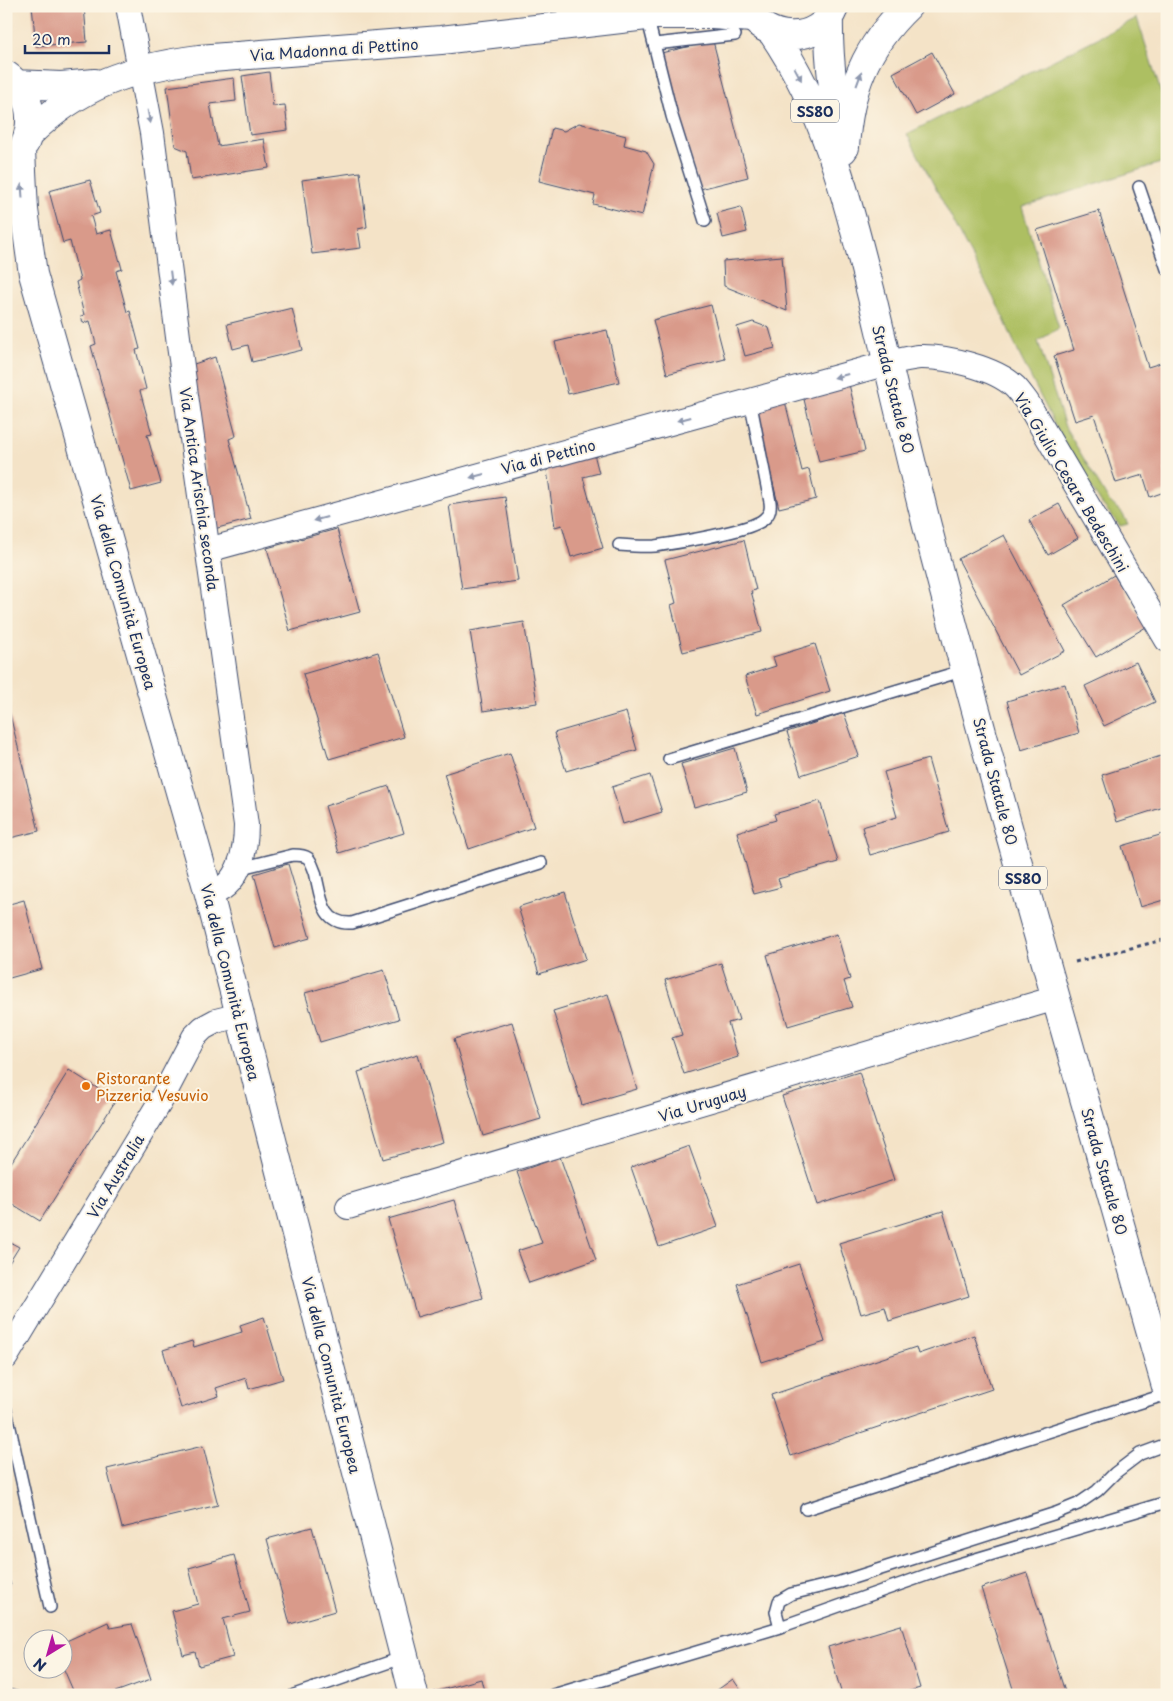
<svg xmlns="http://www.w3.org/2000/svg" width="1173" height="1701" viewBox="0 0 1173 1701" font-family="'Playpen Sans',sans-serif">
<rect width="100%" height="100%" fill="#fcf5e5"/>
<filter id="ink" filterUnits="userSpaceOnUse"><feTurbulence type="fractalNoise" baseFrequency=".02" numOctaves="2"/><feDisplacementMap in="SourceGraphic" scale="10" xChannelSelector="R" yChannelSelector="G"/><feConvolveMatrix kernelMatrix="1 2 1 2 8 2 1 2 1" color-interpolation-filters="sRGB"/></filter>
<filter id="wash" filterUnits="userSpaceOnUse"><feTurbulence type="fractalNoise" baseFrequency=".0096" numOctaves="4" result="noise"/><feDisplacementMap in="SourceGraphic" scale="20" xChannelSelector="R" yChannelSelector="G"/><feGaussianBlur stdDeviation="1.12" result="paint"/><feColorMatrix in="noise" values="0 0 0 0 0 0 0 0 0 0 0 0 0 0 0 0 0 1.4 0 .05"/><feComposite in="paint" operator="in"/></filter>
<g filter="url(#wash)">
<rect width="100%" height="100%" fill="#f4e3c7"/>
<path fill="#adbf62" stroke="#647760" d="M1137 18 1167 111V161L1022 207 1059 328 1038 341 1065 427 1109 501 1122 513 1128 524 1120 526 1101 503 1069 453 1020 356 1001 312 907 134Z"/>
<g id="blocks">
<path fill="#d99a8a" d="M32 6H84L87 42 36 46Z
M713 41 748 177 700 189 678 125 661 53Z
M932 52 955 94 916 115 893 73Z
M269 72 273 106 285 105 288 130 250 135 242 76Z
M234 78 236 101 210 104 218 146 264 139 269 168 191 180 187 151 175 146 167 87Z
M579 123 626 136 624 145 646 151 654 164 642 216 593 204 595 195 539 181 552 128 564 131Z
M360 172 367 227 358 229 361 248 312 254 302 180Z
M90 180 100 213 91 216 96 234 111 230 122 269 116 271 127 312 130 311 140 349 136 350 146 389 140 391 152 434 147 435 161 483 131 491 91 346 96 344 90 321 83 323 81 316 84 315 76 282 80 280 70 241 63 243 49 191Z
M741 207 747 232 723 238 717 213Z
M1099 211 1148 367 1167 361V467L1164 468 1167 478V491L1150 497 1143 475 1116 483 1094 415 1075 421 1054 356 1074 350 1037 230Z
M782 256 787 311 724 286 723 261Z
M711 305 725 359 667 374 653 320Z
M292 308 302 350 252 362 248 345 233 349 227 324Z
M753 322 769 328 775 348 745 356 737 327Z
M607 330 619 382 568 394 555 342Z
M215 357 236 436 229 439 251 519 214 529 188 366Z
M848 380 865 451 819 462 802 391Z
M784 397 802 471 809 469 816 499 779 508 754 404Z
M593 450 599 473 583 477 603 548 571 557 562 525 555 527 546 463Z
M505 497 518 581 462 589 449 505Z
M1059 504 1078 538 1048 555 1029 520Z
M337 529 360 612 290 631 267 548Z
M1004 535 1065 651 1019 675 958 559Z
M744 540 756 590 751 591 762 632 683 652 671 605 676 603 665 560Z
M1114 575 1146 627 1096 657 1064 605Z
M524 622 537 703 483 711 470 631Z
M815 644 830 691 757 714 745 676 776 666 773 657Z
M378 652 404 737 329 759 303 674Z
M1136 662 1155 702 1104 726 1085 686Z
M1065 684 1079 733 1021 750 1007 701Z
M6 699 39 831 6 839Z
M626 712 637 750 566 771 554 733Z
M844 713 859 756 801 775 787 732Z
M735 748 747 792 694 807 681 764Z
M510 753 534 827 469 849 444 774Z
M1167 754V806L1117 822 1102 775Z
M928 759 949 832 870 855 862 827 897 817 884 772Z
M650 775 662 812 623 824 612 787Z
M389 786 404 833 339 853 325 806Z
M820 801 838 862 778 879 781 887 754 894 737 832 776 820 774 814Z
M1167 833V899L1140 907 1122 846Z
M288 864 310 938 275 948 254 874Z
M565 892 586 959 539 974 518 907Z
M24 900 42 969 6 979V905Z
M837 934 850 979 844 981 852 1007 788 1026 767 955Z
M721 963 739 1020 728 1023 738 1057 684 1074 672 1038 682 1035 665 980Z
M384 970 399 1019 320 1042 305 993Z
M608 994 637 1089 582 1105 553 1011Z
M512 1022 541 1119 483 1136 454 1039Z
M418 1054 443 1142 383 1159 358 1072Z
M69 1070 116 1100 40 1221 6 1200V1171Z
M859 1072 894 1180 817 1205 782 1096Z
M689 1146 718 1227 659 1247 631 1167Z
M560 1157 596 1260 529 1283 517 1251 542 1243 517 1172Z
M454 1200 483 1298 417 1317 388 1219Z
M943 1211 969 1296 889 1321 885 1307 861 1314 839 1243Z
M6 1240 19 1247 6 1268Z
M799 1264 825 1342 762 1362 737 1284Z
M264 1317 283 1379 249 1389 246 1378 216 1388 219 1396 181 1408 163 1350 192 1341 194 1347 242 1332 240 1325Z
M974 1335 992 1389 791 1456 771 1395 916 1347 918 1354Z
M203 1446 218 1505 122 1528 107 1469Z
M312 1527 335 1611 290 1624 267 1539Z
M234 1555 250 1612 223 1619 233 1657 199 1666 195 1652 183 1655 172 1611 198 1604 189 1568Z
M6 1570 11 1585 6 1586Z
M1027 1573 1066 1695H1015L981 1588Z
M108 1622 110 1628 132 1624 151 1679 107 1695H75L62 1665V1643Z
M901 1625 920 1688 896 1695H842L828 1647Z
M481 1679 485 1695H435L434 1692Z
M733 1679 744 1695H714L713 1693Z
M6 1688 25 1693V1695H6Z"/>
</g>
</g>
<g filter="url(#ink)">
<use href="#blocks" fill-opacity="0" stroke="#3c4a6e" stroke-width="1"/>
<g fill="none" stroke-linecap="round" stroke-linejoin="round">
<g stroke="#3c4a6e" stroke-width="14">
<path id="lane" d="M562 6 565 25
M647 16 672 116 705 221
M655 44 735 35
M1139 187 1167 269
M619 545C631 546 643 547 655 546 675 543 751 531 764 519 770 514 771 509 770 502L750 400
M669 759 965 670
M237 869 293 855C297 855 304 855 308 858 312 862 313 868 315 872 321 896 321 925 352 923L541 863
M6 1410 50 1607
M806 1509 1167 1394
M780 1627 776 1612 779 1601 791 1594 840 1582 1056 1513 1078 1504 1097 1491 1115 1473 1140 1454 1167 1444
M294 1695 404 1657
M553 1695 780 1627 949 1567 1167 1502"/>
</g>
<g stroke="#3c4a6e" stroke-width="26">
<path id="street" d="M128 6 152 133 179 345 246 825C246 851 239 887 209 894
M208 550 888 363C898 361 909 358 919 357 945 356 996 368 1015 387 1019 391 1023 397 1027 402L1167 640
M348 1207 1056 998
M6 1357 160 1102 194 1037 203 1028 216 1021 240 1015"/>
</g>
<g stroke="#3c4a6e" stroke-width="30">
<path id="secondary" d="M6 75C29 91 36 118 25 143
M16 84 61 86 95 83
M29 134C79 85 130 68 199 59L441 40 655 15H712L752 18
M845 147C849 89 865 47 908 6
M21 151 24 210 33 274 209 894 414 1695"/>
</g>
<g stroke="#3c4a6e" stroke-width="30">
<path id="primary" d="M745 6C763 43 819 47 835 6
M829 17C828 62 835 106 843 150
M772 32C827 112 849 205 872 297 890 373 908 450 927 526 1002 815 1086 1103 1167 1390"/>
</g>
<path stroke="#3c4a6e" stroke-width="3" stroke-dasharray="4 4" stroke-linecap="butt" d="M1075 962 1167 939"/>
<use href="#lane" stroke="#fff" stroke-width="11"/>
<use href="#street" stroke="#fff" stroke-width="24"/>
<use href="#secondary" stroke="#fff" stroke-width="28"/>
<use href="#primary" stroke="#fff" stroke-width="28"/>
</g>
<defs><path id="oneway-solid" d="M-6-.8H1V-3.2L6.5 0L1 3.2V.8H-6Z" transform="scale(1.25)"/></defs>
<g fill="#8d97ae">
<use href="#oneway-solid" transform="translate(798 74) rotate(62)"/>
<use href="#oneway-solid" transform="translate(859 79) rotate(-70)"/>
<use href="#oneway-solid" transform="translate(149 117) rotate(79)"/>
<use href="#oneway-solid" transform="translate(22 191) rotate(-94)"/>
<use href="#oneway-solid" transform="translate(171 278) rotate(83)"/>
<use href="#oneway-solid" transform="translate(841 376) rotate(165)"/>
<use href="#oneway-solid" transform="translate(684 419) rotate(165)"/>
<use href="#oneway-solid" transform="translate(477 476) rotate(165)"/>
<use href="#oneway-solid" transform="translate(320 519) rotate(165)"/>
</g>
</g>
<circle fill="#e8710a" stroke="#fcf5e5" stroke-width="2" cx="86" cy="1086" r="5"/>
<g text-anchor="middle" dominant-baseline="central" stroke-width="4" stroke-linejoin="round" paint-order="stroke">
<g fill="#fcf5e5" stroke="#5e6a86" stroke-width="1">
<rect x="791" y="99.5" width="48" height="23" rx="4"/>
<rect x="999" y="866.5" width="48" height="23" rx="4"/>
</g>
<g font-size="14" font-weight="bold" fill="#1b2f5e">
<text x="815" y="111">SS80</text>
<text x="1023" y="878">SS80</text>
</g>
<g font-size="15" fill="#1b2f5e" stroke="#fcf5e5">
<text transform="translate(334 49) rotate(-4)">Via Madonna di Pettino</text>
<text transform="translate(894 389) rotate(76)">Strada Statale 80</text>
<text transform="translate(548 456) rotate(-15)">Via di Pettino</text>
<text transform="translate(1072 482) rotate(59)">Via Giulio Cesare Bedeschini</text>
<text transform="translate(200 489) rotate(82)">Via Antica Arischia seconda</text>
<text transform="translate(124 592) rotate(74)">Via della Comunità Europea</text>
<text transform="translate(996 781) rotate(75)">Strada Statale 80</text>
<text transform="translate(231 982) rotate(76)">Via della Comunità Europea</text>
<text transform="translate(702 1103) rotate(-17)">Via Uruguay</text>
<text transform="translate(1105 1171) rotate(74)">Strada Statale 80</text>
<text transform="translate(115 1176) rotate(-59)">Via Australia</text>
<text transform="translate(332 1375) rotate(76)">Via della Comunità Europea</text>
</g>
<g font-size="15" fill="#c56008" stroke="#fcf5e5" text-anchor="start">
<text x="96" y="1077">Ristorante<tspan x="96" dy="17">Pizzeria Vesuvio</tspan></text>
</g>
</g>
<rect width="1173" height="1701" fill="none" stroke="#fcf5e5" stroke-width="25"/>
<g transform="translate(48 1654) rotate(217)"><circle r="24" fill="#fcf5e5" stroke="#a2a6af"/>
<path d="M0-4L9 19L0 12L-9 19Z" fill="#b5179e"/>
<text y="-8" font-size="14" font-weight="bold" text-anchor="middle" fill="#1b2f5e">N</text>
</g>
<path d="M25 45v8h84v-8" fill="none" stroke="#1b2f5e" stroke-width="2.5"/>
<text x="32" y="45" font-size="15" fill="#1b2f5e" stroke="#fcf5e5" stroke-width="4" paint-order="stroke">20 m</text>
</svg>
